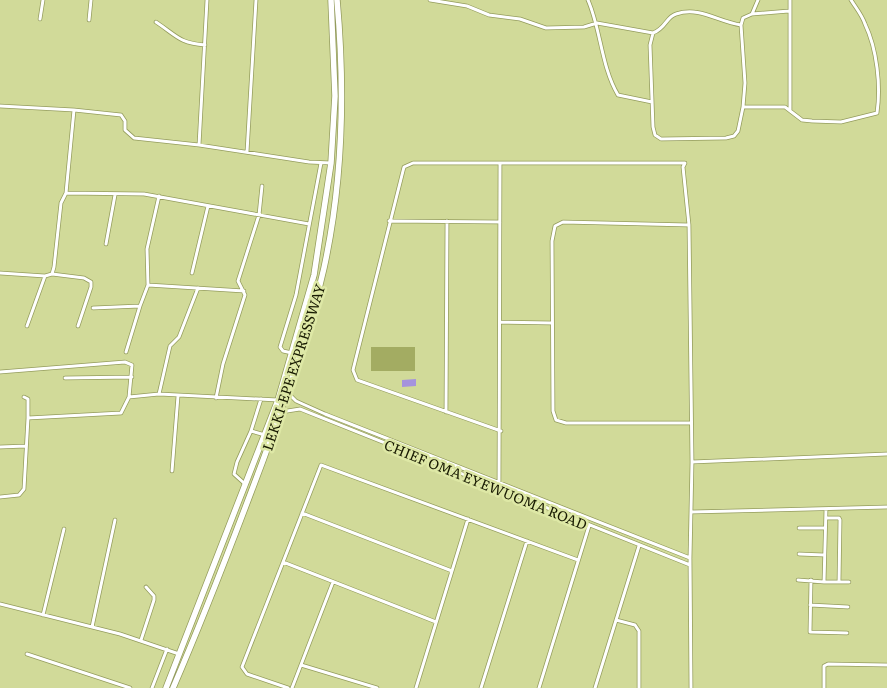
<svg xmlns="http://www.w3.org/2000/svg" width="887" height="688" viewBox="0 0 887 688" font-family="Literata,serif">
<rect width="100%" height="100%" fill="#d1da99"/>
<path fill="#a3ac62" d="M371 347H415V371H371Z"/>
<path fill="#a593dd" d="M416 379V386L402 387V380Z"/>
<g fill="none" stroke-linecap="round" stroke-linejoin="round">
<g stroke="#949c5d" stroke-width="4.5">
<path id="minor" d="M430 0 467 6 489 15 520 19 546 28 584 27 597 23 653 33C666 28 666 17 676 14 700 6 718 22 741 25
M588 0C601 30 601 66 618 95L652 102
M790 0V110
M752 14 758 0
M40 19 43 0
M89 20 91 0
M156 22C177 36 179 43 205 45
M653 33 650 45 653 127 655 135 661 139 726 138 734 136 738 131 743 107 745 83 741 25 743 18 752 14 789 11
M0 106 74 110 66 193 61 203 54 267 52 274 45 276 27 326
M743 107H785L802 120 812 121 841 122 877 113C881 86 877 49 865 24 862 15 856 8 851 0
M74 110 121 115 125 121V130L134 138 199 145 309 162 331 163
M199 145 207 0
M247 152 256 0
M66 193 144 194 309 224
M389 221 500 222
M689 225 563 222 555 226 552 241 553 411 556 420 566 423H690
M106 244 115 195
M0 273 45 276
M192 273 208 206
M52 274 84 278 91 282V287L78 326
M148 285 244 291
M93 308 140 306 148 285 147 249 159 196
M500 322 552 323
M126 352 140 306
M292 353 283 351 280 347 296 295 321 163
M0 372 125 362 132 365 129 397 121 413 28 418V399L24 397
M65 378 132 377
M288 393 296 401 325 414 690 558
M159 394 170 346 179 337 198 288
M129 397 159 394 278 400
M216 398 223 364 245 295 238 281 259 215 262 186
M281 412 300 409 690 565
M446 412 447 221
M251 431 265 435
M501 431 357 380 353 370 404 167 413 163H685L683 167 689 225 692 462 690 558 691 688
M0 447 26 446
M692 462 887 454
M172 471 178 396
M245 484 234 474 237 462 251 431 261 399
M499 485 500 163
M0 497 19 495 24 489 28 418
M691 512 887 507
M302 513 452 571
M826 518H839L840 520 839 582
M799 528H825
M799 554 824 555
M283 562 436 622
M798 580 824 582 826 509
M811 580 810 632 847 633
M824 582H849
M0 604 120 634 179 654
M810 605 848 607
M43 615 64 529
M616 620 635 625 639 631V688
M92 627 115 520
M141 640 154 600V596L146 587
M27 654 130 688
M301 665 377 688
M152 688 167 649
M288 688 247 674 242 667 321 465 578 560
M292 688 333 582
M416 688 468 519
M481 688 527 541
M539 688 589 526
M595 688 639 546
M824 688V666L828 664 887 665"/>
</g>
<g stroke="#949c5d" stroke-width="7">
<path id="trunk" d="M166 688 278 400 314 275 331 163 335 96 331 0
M173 688C205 614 234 538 262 463 285 399 309 334 324 268 343 181 345 89 337 0"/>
</g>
<use href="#minor" stroke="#fff" stroke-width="3"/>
<use href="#trunk" stroke="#fff" stroke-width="5.5"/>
</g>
<g text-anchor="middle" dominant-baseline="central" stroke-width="5" stroke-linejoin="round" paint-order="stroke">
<g font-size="14" fill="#171901" stroke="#dee8a6">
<text transform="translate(293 367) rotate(-72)">LEKKI-EPE EXPRESSWAY</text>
<text transform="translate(486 484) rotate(22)">CHIEF OMA EYEWUOMA ROAD</text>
</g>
</g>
</svg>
